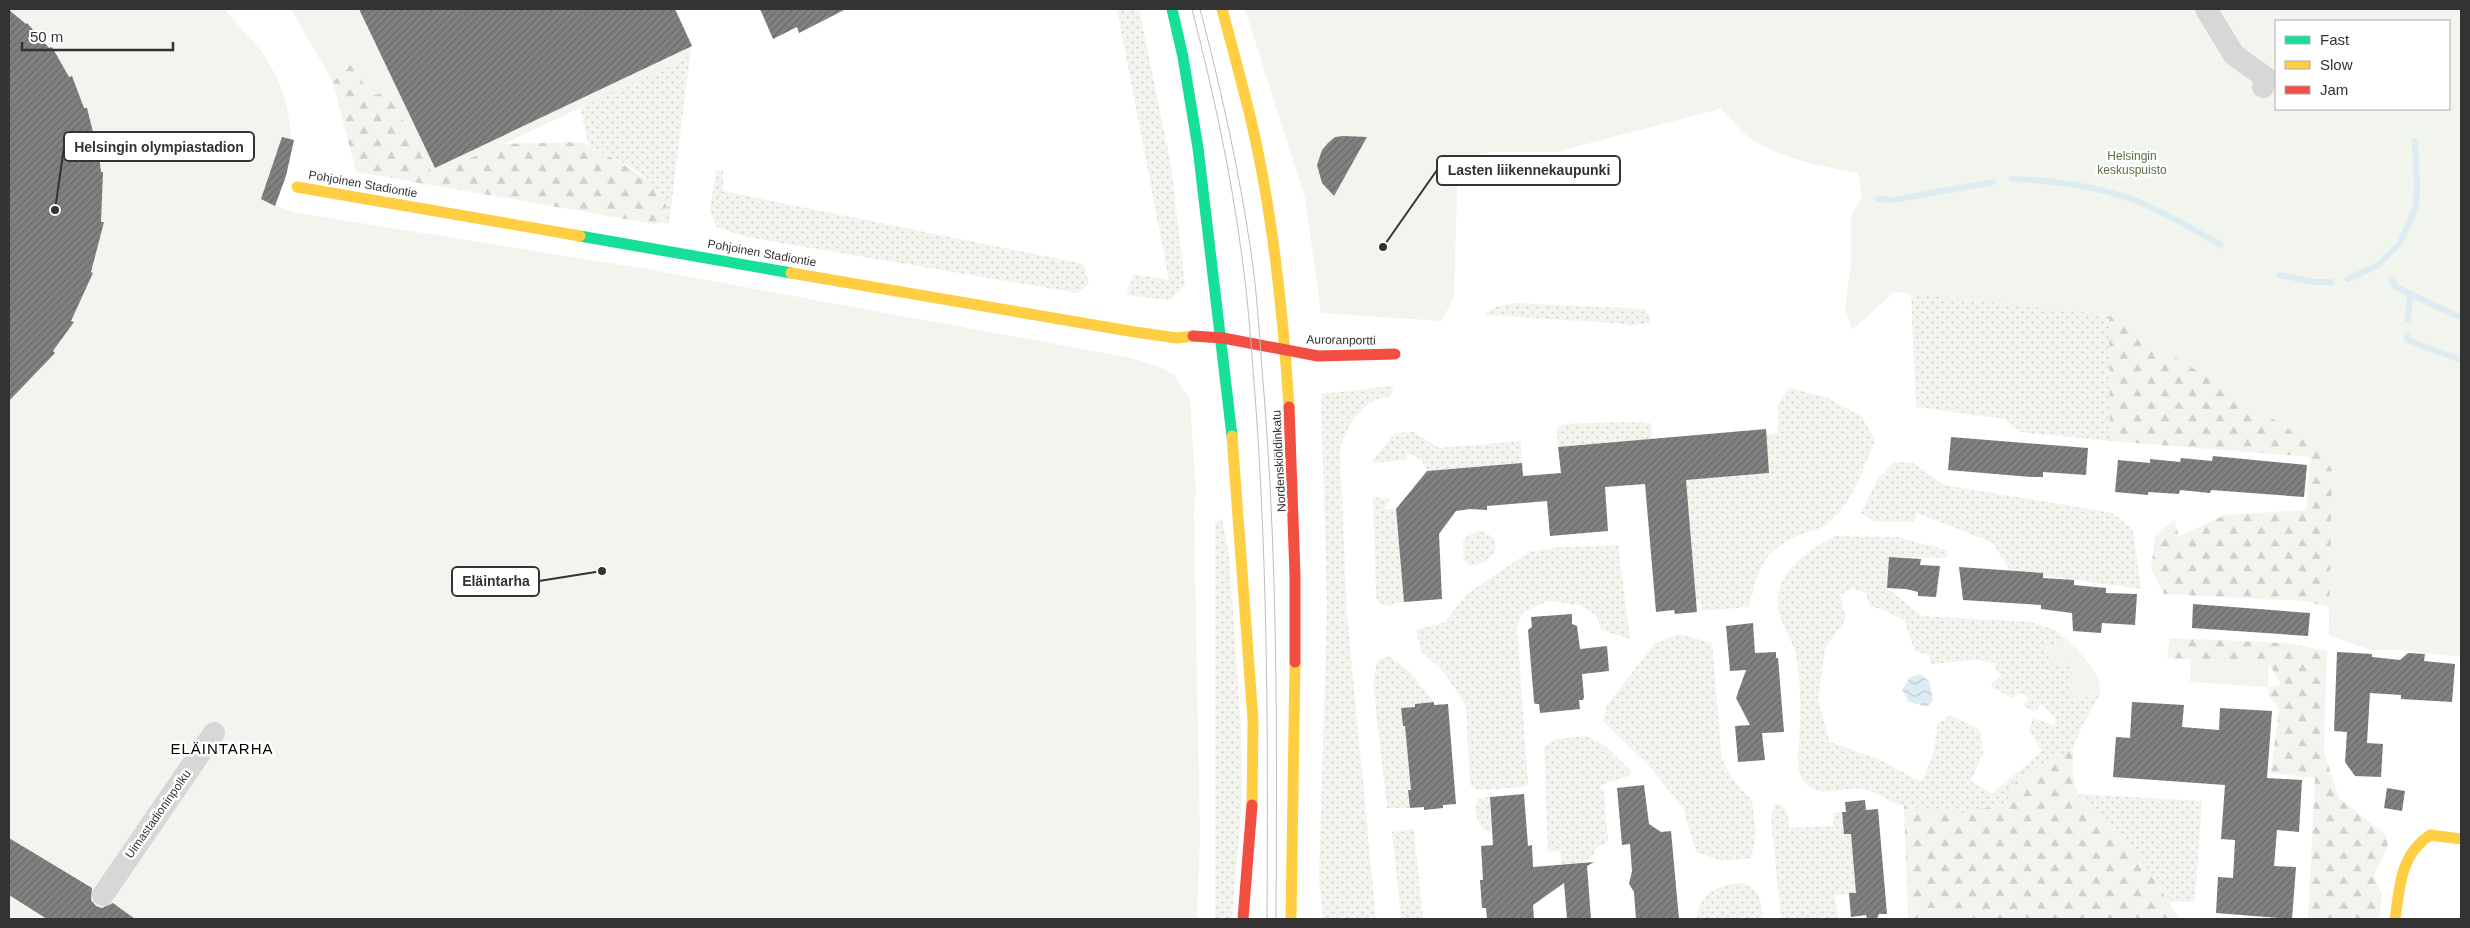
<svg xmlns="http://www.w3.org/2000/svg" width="2470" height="928" viewBox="0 0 2470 928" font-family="Helvetica,sans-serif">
<defs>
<pattern id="grass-dots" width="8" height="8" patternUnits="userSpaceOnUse" patternTransform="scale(1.25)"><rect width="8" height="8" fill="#f1f5ed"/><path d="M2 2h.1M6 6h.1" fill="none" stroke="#cfd2cc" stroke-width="1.8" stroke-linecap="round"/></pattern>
<pattern id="forest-firs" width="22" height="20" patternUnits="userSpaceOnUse" patternTransform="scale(1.25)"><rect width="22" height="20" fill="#f1f5ed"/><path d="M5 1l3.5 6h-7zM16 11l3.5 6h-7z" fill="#cfd2cc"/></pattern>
<pattern id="water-waves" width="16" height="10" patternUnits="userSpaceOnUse" patternTransform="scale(1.25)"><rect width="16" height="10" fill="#ddebf3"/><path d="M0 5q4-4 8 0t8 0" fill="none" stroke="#becad1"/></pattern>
<pattern id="building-hatch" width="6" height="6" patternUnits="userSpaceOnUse" patternTransform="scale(1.25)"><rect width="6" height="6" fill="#818181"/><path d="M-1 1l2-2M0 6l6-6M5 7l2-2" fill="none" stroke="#6a6a6a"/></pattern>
</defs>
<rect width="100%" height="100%" fill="#fff"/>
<path fill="url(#grass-dots)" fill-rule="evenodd" d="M1117 9H1139L1171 165 1185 286 1170 300 1126 295 1133 274 1169 280Z
M690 56 669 224 664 223C664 218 667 209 665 204 655 174 615 159 589 146L580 107Z
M716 170 723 171V191L1084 264 1089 284 1078 293 746 237 716 227 710 210Z
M1911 293 2109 315 2110 441 2020 432 2004 419 1916 407Z
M1515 303 1644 309 1650 317V323L1628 326 1627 324 1485 315C1493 305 1503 305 1515 303Z
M1392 386 1393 390 1390 396C1386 398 1383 398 1379 399 1357 407 1343 432 1340 453L1347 615 1376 919H1323L1319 878 1327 607 1321 394Z
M1789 388 1826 397 1861 416 1875 439C1864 468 1854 501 1829 522 1821 529 1808 532 1798 536 1761 552 1758 571 1749 607L1701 611 1700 601 1696 602 1686 480 1769 473 1766 435 1778 432V405Z
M1624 422 1651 423 1652 439 1558 447 1557 429 1563 424Z
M1414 432 1439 448 1521 441 1522 463 1427 471 1422 461 1412 454H1407V460L1373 463V460L1395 433Z
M1894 462 1913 463 1944 485 2113 513 2133 530 2141 589 2010 571 1993 543 1917 513 1914 522H1875L1861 513 1878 479Z
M1373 497 1391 499 1383 509H1396L1404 602 1392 604 1391 607 1379 603 1376 597Z
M1222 519 1229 555 1241 728 1242 800 1232 919H1215V522Z
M1480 531C1510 539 1492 563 1471 566L1464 560C1463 540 1460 538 1480 531Z
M1834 536 1897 537 1947 550V558L1890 557 1887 588 1922 616 2031 622 2055 630 2067 640 2059 644H2046L2042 650 2051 659 2072 662V700L2100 694 2081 728 2073 749 2017 778 2008 803C1993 806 1978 811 1963 813 1948 814 1919 809 1903 806 1888 802 1878 791 1862 789 1844 786 1823 799 1807 785 1795 775 1798 757 1799 742 1801 714 1801 683 1796 655 1791 633 1773 618 1779 591 1785 565 1814 548 1834 536ZM1852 588 1866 593 1870 607 1882 609 1904 620 1915 651 1929 655 1931 664 1976 660 1995 663 1996 671 2001 675 1990 686 2012 698 2021 693 2029 698 2023 705 2034 712 2041 704 2056 719 2054 725 2033 718 2029 730 2042 751 1992 794 1971 781 1983 753 1980 730 1951 715 1938 724 1933 754 1922 782 1878 759 1830 742 1818 700 1825 649 1846 619 1840 595Z
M1618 545 1630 639 1601 630 1597 616 1580 605 1548 601 1523 612 1517 627 1528 784 1525 787 1478 790 1470 785 1466 706 1444 672 1421 651 1416 630 1445 622 1467 594 1529 552 1561 547Z
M1680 634 1712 643 1722 759 1732 778 1752 801 1756 836 1751 858 1722 861 1696 852 1683 808 1650 767 1603 721 1607 705 1655 643Z
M1390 656 1410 672 1434 702 1415 704V707L1401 708 1403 725 1405 726 1411 790H1408L1410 808H1387L1373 683 1377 661Z
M1584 736C1603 739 1617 758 1631 771V775L1600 786V790H1604L1608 842 1596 848C1591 865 1578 863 1562 864L1560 852 1548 851 1544 747 1557 739Z
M2078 794 2202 801 2195 901 2170 902C2143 862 2113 827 2078 794Z
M1490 797 1492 832 1485 831C1476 820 1474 812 1478 798Z
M1775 804 1782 805 1788 813 1789 828 1833 826V813L1842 812 1844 834H1851L1856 893 1835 895 1838 919H1781L1771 818Z
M1414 829 1423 919H1401L1392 832Z
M1742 883C1761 888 1761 903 1763 919H1697C1697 894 1720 884 1742 883Z"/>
<path fill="url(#forest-firs)" d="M356 58 367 97 387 91 433 174 503 144 581 142 618 161 655 185 666 205 664 223 654 224 356 172 333 82Z
M2461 162 2372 650 2329 635V607L2305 601 2164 594 2151 569 2155 536 2174 520 2179 536 2225 515 2306 510 2310 457 2110 441 2109 315 2044 307Z
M2170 638 2286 643 2327 651 2324 752 2339 798 2386 835 2388 846 2374 875 2382 896 2379 919H2308L2315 778 2271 773 2279 709 2268 695V687L2281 685 2269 663 2167 658Z
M2073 749V776L2078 794 2111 825 2144 864 2180 919H1973V909L1918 908V919H1908L1904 806 1963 813 2008 803 2017 778Z"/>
<path fill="#f1f5ed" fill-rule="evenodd" d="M9 9H224C235 23 249 35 260 50 284 82 297 125 288 166 285 180 279 193 275 206L298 213 647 269 1131 358 1160 367 1175 376 1190 400 1196 492 1194 512 1200 837 1197 919H9Z
M291 9H675L692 46 690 56 503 144 433 174 387 91 367 98 356 59 333 82Z
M1245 9H2461V657L2401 650H2372L2329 635 2332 470 2322 450 2109 315 1894 292 1852 330 1845 308 1851 264V215L1862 197 1858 173C1822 166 1781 159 1750 138 1739 130 1729 117 1720 107L1716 110 1556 152H1490L1458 158 1454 296 1442 321 1321 313 1305 198ZM2276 21H2449V109H2276Z
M2067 640C2080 653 2103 674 2100 694L2072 700V663L2053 665 2051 659 2041 650 2046 644H2059Z
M2191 659 2269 663 2268 687 2190 682Z
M1918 908 1973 909V919H1918Z"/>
<path fill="url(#water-waves)" d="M1920 674 1929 681 1933 700 1927 707 1907 701 1908 699 1902 690 1909 678Z"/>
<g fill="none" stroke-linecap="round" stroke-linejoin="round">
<path stroke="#ddebf3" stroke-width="6" d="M2012 179C2050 180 2089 185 2125 197 2158 208 2190 228 2221 245
M1878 199 1893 200 1993 182
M2280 275 2313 282H2331
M2348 279 2378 265 2400 243 2416 207 2417 186 2415 141
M2392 281 2396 287 2461 318
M2408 319 2410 293
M2407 336V340L2461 360"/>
</g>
<path fill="url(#building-hatch)" d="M359 9H675L692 46 435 168Z
M760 9H846L799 33 797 27 773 39Z
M9 10 26 24 27 23 49 48 52 47 69 77 72 76 84 108H87L95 140 97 139 101 172H103L101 222H104L91 272 93 273 71 321 74 322 53 351 55 353 9 401Z
M1344 136 1367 137 1334 196 1322 183 1317 165 1322 150 1328 143 1335 137Z
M282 137 294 140 286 176 275 206 261 199Z
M1766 429 1769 473 1686 480 1697 612 1675 614 1674 610 1656 612 1645 484 1605 487 1608 531 1550 536 1547 501 1487 506V510L1470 509 1456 511 1439 534 1442 599 1404 602 1396 509 1427 471 1522 463 1523 476 1561 473 1558 447Z
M1951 437 2088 448 2086 475 2043 472V477H2031L1948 470Z
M2213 456 2307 465 2304 497 2211 490 2210 493 2180 490 2179 494 2148 492V495L2115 492 2118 460 2150 463V459L2180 462 2181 458 2212 461Z
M1889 557 1921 559 1920 565 1940 566 1936 597 1918 596V592L1906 589 1887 588Z
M1959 567 2043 573V578L2074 580V585L2106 588V593L2137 594 2135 625 2102 623 2101 633 2073 631 2072 613 2041 609V605L1963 600Z
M2193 604 2310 613 2308 636 2192 628Z
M1572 614V624L1577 626 1580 649 1607 646 1609 671 1582 674 1584 697 1583 700H1579L1580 709 1540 713 1539 704H1535L1534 701 1528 630 1532 627 1531 617Z
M1753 623 1755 653 1776 652V658H1778L1784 732 1762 733 1765 760 1738 762 1735 726 1750 725 1736 698 1746 670 1730 671 1726 626Z
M2337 652 2372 654V657L2400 660 2408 653 2425 654 2424 661 2455 664 2452 702 2401 699V695L2370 693 2367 743 2383 744 2381 777 2355 776 2345 762 2347 732 2334 731Z
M1434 702V705L1448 704 1456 804 1443 805V808L1424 810V807L1410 808 1408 790H1411L1405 726H1403L1401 708 1415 707V704Z
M2132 702 2184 705 2182 727 2219 730 2220 708 2272 711 2267 778 2302 780 2299 832 2277 830 2274 866 2296 867 2292 919 2216 913 2218 877 2233 878 2235 840 2221 839 2225 785 2113 777 2116 737 2130 738Z
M1644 785 1649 824 1661 832 1671 831 1679 919H1636L1634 892 1629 884 1632 871 1630 844 1622 845 1617 788Z
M2387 788 2405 791 2402 811 2384 808Z
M1524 794 1528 846 1532 845 1533 867 1594 862 1587 866 1591 919H1567L1564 883 1533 905 1534 919H1487L1486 908H1482L1480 880H1483L1481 846 1493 845 1490 797Z
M1865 800 1866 810 1878 809 1887 914H1879L1877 919H1867L1866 915 1851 917 1849 893H1856L1851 834H1844L1842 812H1846L1845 802Z
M9 838 92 888 91 900 96 906 102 908 113 903 135 919H47L9 895Z"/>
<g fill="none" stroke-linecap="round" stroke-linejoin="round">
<path stroke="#d7d7d7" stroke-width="22" d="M2206 9 2234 55 2265 77 2263 87
M103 895 214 733"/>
<path stroke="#16e098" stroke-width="11" d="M1172 9 1183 57 1198 148 1232 436
M580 236 791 273"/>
<path stroke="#ffcf43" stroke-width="11" d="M1222 9C1232 46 1242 83 1251 120 1273 214 1283 311 1289 407
M297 187 580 236
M791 273 1135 332 1177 338 1193 336
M1232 436 1253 720 1252 805
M1291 919 1295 662
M2395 919C2400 886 2400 855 2430 835L2461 839"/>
<path stroke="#f24e42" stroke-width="11" d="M1193 336 1223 338 1318 356 1395 354
M1289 407 1295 575V662
M1243 919 1252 805"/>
<path stroke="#bebebe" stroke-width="1" d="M1192 9C1213 91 1231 173 1242 257 1249 307 1252 358 1256 408 1268 578 1268 749 1267 919
M1200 9C1221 89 1239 170 1251 252 1258 299 1260 347 1264 394 1278 569 1277 744 1276 919"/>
</g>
<g text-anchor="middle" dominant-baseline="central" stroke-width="5" stroke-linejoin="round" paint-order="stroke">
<g font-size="12" fill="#56703f" stroke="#fff">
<text x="2132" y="156">Helsingin<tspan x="2132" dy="14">keskuspuisto</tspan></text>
</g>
<g font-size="12" fill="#333" stroke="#fff">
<text transform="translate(363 184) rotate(10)">Pohjoinen Stadiontie</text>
<text transform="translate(762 253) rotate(10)">Pohjoinen Stadiontie</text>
<text transform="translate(1341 340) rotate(1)">Auroranportti</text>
<text transform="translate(1279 461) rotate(-93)">Nordenskiöldinkatu</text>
<text transform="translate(158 814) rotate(-55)">Uimastadioninpolku</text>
</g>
<g font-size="15" letter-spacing="1" fill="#000" stroke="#fff">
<text x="222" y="748">ELÄINTARHA</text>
</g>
</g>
<path fill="none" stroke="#333" stroke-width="2" d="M55 210L64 147M1383 247L1437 170M602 571L539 581"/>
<g fill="#333" stroke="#fff" stroke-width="2">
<circle cx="55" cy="210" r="5"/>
<circle cx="1383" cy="247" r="5"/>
<circle cx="602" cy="571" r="5"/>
</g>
<g fill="#fff" stroke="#333" stroke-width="2">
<rect x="64" y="132" width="190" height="29" rx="5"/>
<rect x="1437" y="156" width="183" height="29" rx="5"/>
<rect x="452" y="567" width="87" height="29" rx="5"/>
</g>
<g font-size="14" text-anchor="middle" font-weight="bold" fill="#333">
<text x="159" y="152">Helsingin olympiastadion</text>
<text x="1529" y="175">Lasten liikennekaupunki</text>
<text x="496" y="586">Eläintarha</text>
</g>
<rect width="2470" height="928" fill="none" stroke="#333333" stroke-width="20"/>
<rect x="2275" y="20" width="175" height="90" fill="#ffffff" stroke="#adadad"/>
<rect x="2285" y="36" width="25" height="8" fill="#16e098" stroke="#adadad"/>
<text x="2320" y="45" font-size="15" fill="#333333">Fast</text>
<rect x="2285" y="61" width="25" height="8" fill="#ffcf43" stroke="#adadad"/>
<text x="2320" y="70" font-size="15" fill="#333333">Slow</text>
<rect x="2285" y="86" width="25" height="8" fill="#f24e42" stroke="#adadad"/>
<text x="2320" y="95" font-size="15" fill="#333333">Jam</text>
<path d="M22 42v8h151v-8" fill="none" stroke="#333333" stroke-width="2.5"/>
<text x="30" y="42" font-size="15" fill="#333333" stroke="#ffffff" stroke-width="4" paint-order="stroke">50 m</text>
</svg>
